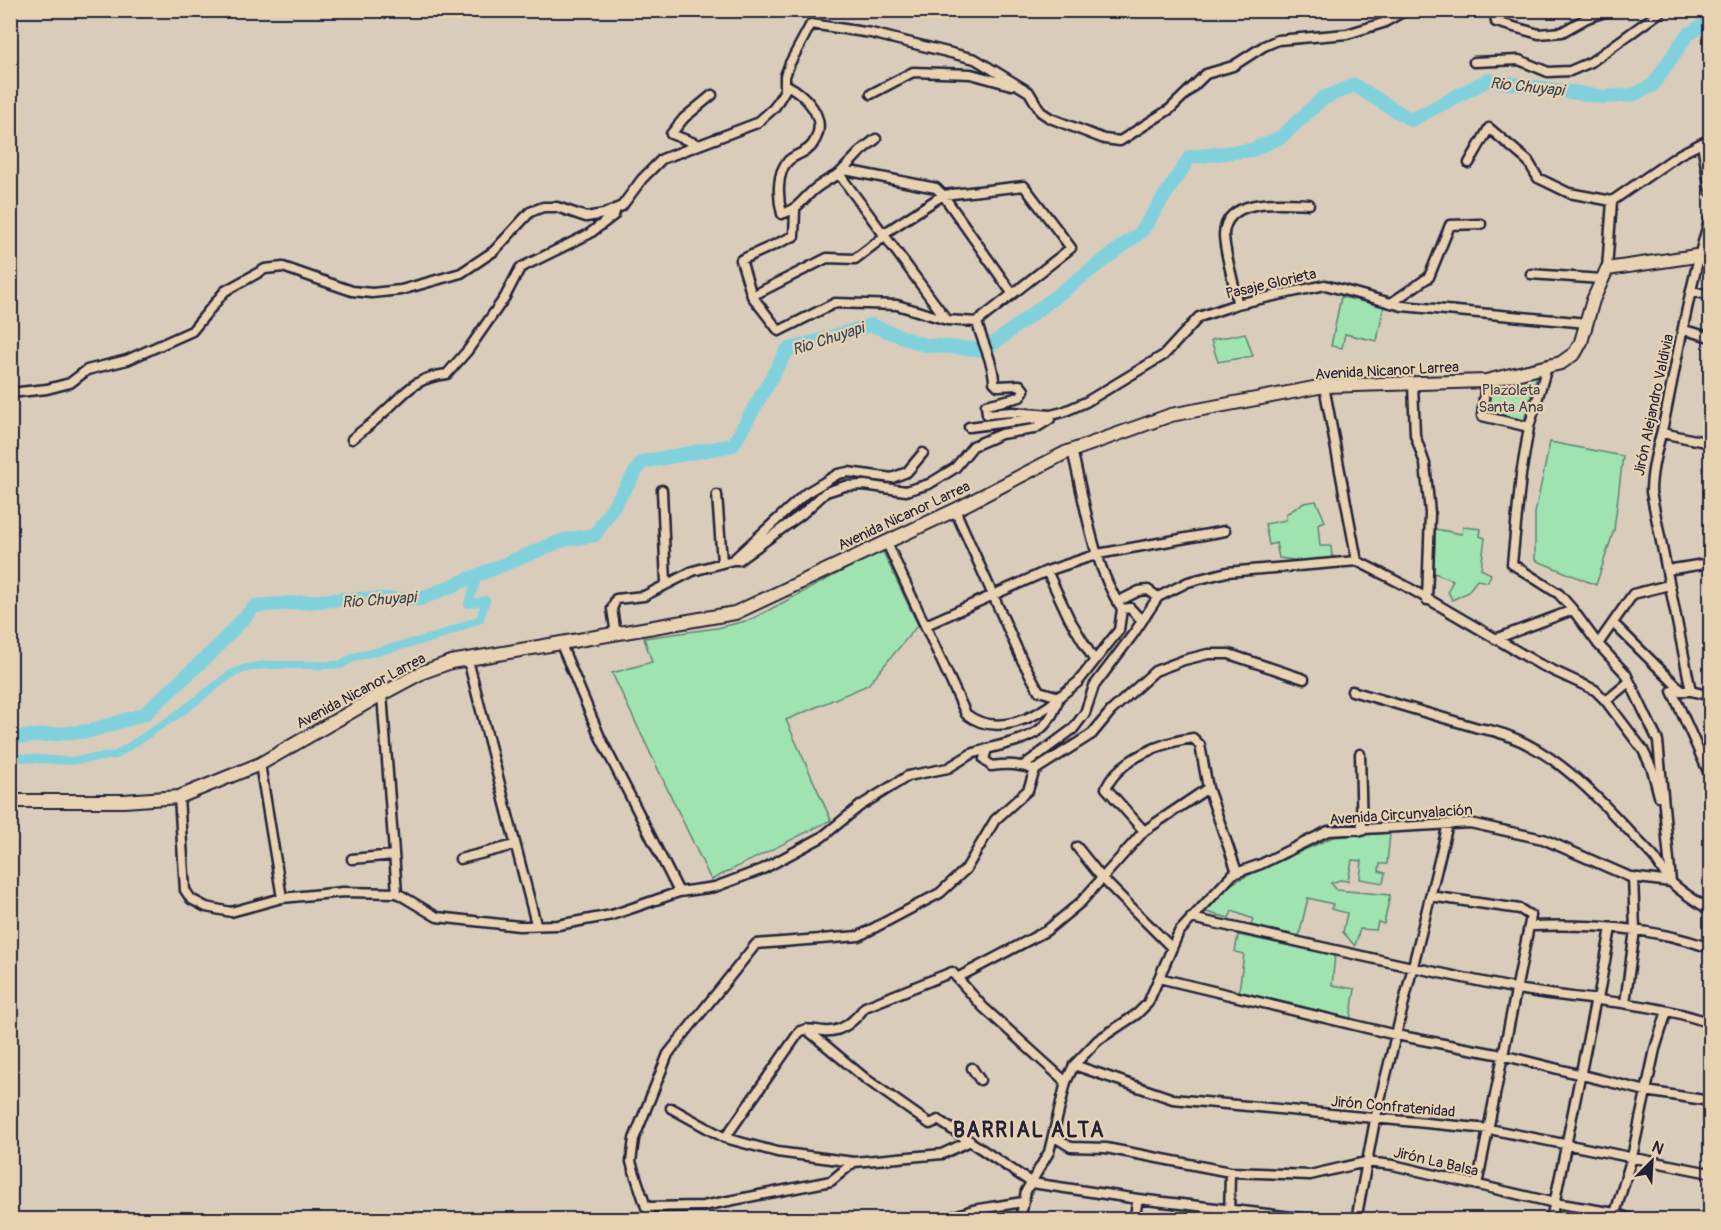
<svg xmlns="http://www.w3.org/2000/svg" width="1721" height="1230" viewBox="0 0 1721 1230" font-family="Pangolin,sans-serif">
<rect width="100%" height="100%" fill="#d9ccbb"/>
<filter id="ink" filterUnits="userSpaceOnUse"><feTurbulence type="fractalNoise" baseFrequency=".0167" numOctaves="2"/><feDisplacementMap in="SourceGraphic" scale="12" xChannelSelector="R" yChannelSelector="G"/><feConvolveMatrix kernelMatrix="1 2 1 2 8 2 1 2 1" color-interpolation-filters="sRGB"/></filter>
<g filter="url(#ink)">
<path fill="#9ee3b0" stroke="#608276" stroke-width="1.5" d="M1341 297 1384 306 1377 341 1345 334 1342 348 1331 346Z
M1245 333 1253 356 1218 362 1211 340Z
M1537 375 1524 421 1486 413 1491 384Z
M1550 442 1623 456 1614 530 1596 585 1535 560V513Z
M1316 501 1325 521 1318 524 1320 546H1331L1332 556 1341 559 1310 562 1279 558 1276 543 1269 545 1265 524 1286 520V514L1304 503Z
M1463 527 1481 529 1480 536 1485 538 1481 569 1491 574 1488 582 1477 580 1467 593 1452 600 1448 591 1453 580 1434 573 1435 529 1462 534Z
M882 550 918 625 868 685 786 720 831 820 711 880 612 673 652 662 644 638 717 628 750 620Z
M1390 833 1387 864H1380L1379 871 1385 873 1383 883 1360 879 1362 861 1352 860 1348 881 1340 880 1331 883 1337 890 1390 895 1384 924 1378 922 1376 930 1360 929 1355 946 1343 932 1347 913 1331 909 1333 904 1308 898 1299 936 1251 925 1253 919 1232 911 1229 918 1202 911 1219 892 1238 880 1333 837Z
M1238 935 1335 955 1332 985 1355 989 1350 1020 1239 991 1244 954 1235 952Z"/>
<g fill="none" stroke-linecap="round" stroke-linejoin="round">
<path stroke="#81d1dd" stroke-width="8" d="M10 757 70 761 116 755 180 713 231 674 246 668 266 665H341L354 657 436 637 480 619 486 600 468 604 479 574"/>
<path stroke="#81d1dd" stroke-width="14" d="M10 738 90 731 145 714 214 650 255 606 345 599H420L563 540 595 535 642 462 733 445 787 350 871 325 924 345 985 350 1141 232 1190 157 1252 150 1281 137 1322 99 1354 85 1411 120 1488 80 1605 97 1633 95 1653 85 1687 35 1710 21"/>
<g stroke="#22223b" stroke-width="13">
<path id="street" d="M1495 10 1496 22 1539 34 1562 32 1587 18 1610 10
M1474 62 1519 60 1548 72 1570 71 1591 62 1663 10
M785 84C805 94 829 118 814 142 809 153 796 153 788 161 776 173 778 199 782 214 799 209 803 198 816 188 825 181 836 176 845 170L936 188 943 195 1024 186 1071 248 977 322 947 320 839 174 863 149 876 139
M871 94 913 72 971 74 1011 85
M1702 143 1710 191
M697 144 671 134 684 118 712 95
M1469 163 1489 128 1528 161 1538 178 1569 193 1612 201
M795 210 794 236 741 260 752 296 827 258 855 259 885 236
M1710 218C1691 280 1680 344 1667 407 1662 436 1651 463 1651 492L1691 691 1710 696
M883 234 943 195 1012 293
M1607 269 1612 201 1680 154 1710 139
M1531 274 1601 279
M1691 291 1710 295
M752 296 779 331 835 303 897 305 947 320
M1391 303 1429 277 1450 225 1481 224
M1237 304C1235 282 1224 254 1224 234 1226 196 1284 203 1309 204
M977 322C982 343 994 363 994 382L998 386 1020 385 1024 390 1020 397 986 405 987 414 1012 412 1051 415 1063 412 1086 402 1164 355 1199 317 1237 304 1325 285 1402 306 1587 323
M1684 330 1710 337
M1486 381 1482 416 1529 427 1521 475 1512 564 1559 594 1573 610
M1413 384 1415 435 1425 464 1430 513 1427 600
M1324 386 1357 561
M10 393 47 389 70 383 87 370 127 360 192 331 225 291 265 269 283 267 352 291 372 293 401 290 461 273 494 251 530 212 543 207H557L586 217 604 214 622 206 642 179 662 159 757 123 774 108 785 90V76L790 63 811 24 871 33 975 59 1029 92 1041 112 1050 118 1104 139 1120 141 1170 109 1206 74 1233 66 1264 46 1278 40 1347 34 1383 23 1406 10
M969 427 1039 418
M1529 427 1547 367
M1662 433 1710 443
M352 439C361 431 372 424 381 415 405 394 412 378 447 374L468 350 505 297 520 268 589 234 614 215 616 209
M1072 450C1085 502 1092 564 1122 609L1130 608 1142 621
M662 490 666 583
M717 495 722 562
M955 510 1022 660 1039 691 1059 697 1078 682 1119 630 1122 609
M886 541 966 714C995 737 1035 719 1059 698
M733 560H739L802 514 826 492 845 486 864 485 906 491 929 484 955 468 973 446 1001 434 1034 429 1050 419 1051 415
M1667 570 1710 563
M1047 571 1069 618 1094 660
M1117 602 1139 591 1148 590 1158 597
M1613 623 1682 691
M926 625 1047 571 1098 554 1225 531
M616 634 612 609 616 599 644 596 693 571 733 560 806 493 838 474 848 472 892 478 907 472 923 453
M560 642 600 737 679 892
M1598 644 1633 594 1669 585
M468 660 536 924
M1352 691 1478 728C1551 738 1603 805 1652 855 1659 862 1663 873 1670 881 1681 893 1698 901 1710 911
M1691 691H1672L1710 776
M382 694 397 893
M1606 701 1629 682
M1360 754 1362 831
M260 764 282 898
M1023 766 1073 729 1085 713 1094 686 1134 633 1158 597 1188 582 1227 572 1357 561 1404 585 1539 664 1595 690 1606 701 1643 750 1652 769 1659 796
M1035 770 1092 734 1111 711 1155 671 1184 660 1208 654H1229L1304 679
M1208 788 1237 872
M179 797 185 890 191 899 206 907 231 912 282 898 343 892 397 893 437 917 519 926 558 925 612 915 679 892 715 887 763 869 822 837 860 806 908 776 948 768 971 754 987 749
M1077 847 1102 878 1171 947
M352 859 394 855
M460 859 515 845
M1430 896 1520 909 1531 916 1477 1185
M1191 918C1298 941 1405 967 1513 988 1578 1001 1647 1000 1710 1023
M1530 926C1591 924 1653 927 1710 948
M957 978 1046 931 1081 902 1144 831 1208 788 1200 745 1193 738C1163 742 1120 758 1106 788L1144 831
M1159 978 1396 1035 1502 1055 1646 1091 1710 1101
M1598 999 1611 928
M1625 1003 1635 930 1633 877
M806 1029 866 1079 930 1124 938 1120 1032 1183 1138 1199 1319 1220
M1074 1065 1173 1099 1489 1129 1710 1173
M972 1068 980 1080
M671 1108 725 1138 777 1152 854 1162 942 1154 970 1141
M1053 1136 1071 1147 1106 1148 1230 1172 1310 1175 1366 1162 1393 1165 1555 1203 1615 1213 1633 1220
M725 1138 800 1031C808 1028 815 1030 824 1031 842 1033 855 1020 865 1007L952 972 983 1007 1066 1082
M646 1207 703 1206 831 1181 854 1162
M654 1220 646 1207 631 1162 634 1139 668 1054 756 944 859 936 940 893 966 869 995 820 1028 790 1035 770C1020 764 1007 764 991 766L984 759 987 749C1022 739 1048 738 1059 697
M943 1220 973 1210 1023 1202
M1020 1220 1026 1191 1049 1152 1066 1082 1074 1065 1098 1040 1137 1014 1148 1003 1179 932 1233 874 1261 864 1328 831 1470 823 1543 839 1630 877 1671 882 1658 741 1626 674 1598 644 1573 610 1495 639
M1134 1220 1138 1199
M1229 1220 1230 1172
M1356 1220 1375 1120 1448 824
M1551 1220 1596 998
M1613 1220 1632 1157 1655 1049 1667 1011"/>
</g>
<g stroke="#22223b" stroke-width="16">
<path id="secondary" d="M10 801H124L179 797 260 764 382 694 423 672 451 662 735 613 955 510 1065 453 1171 415 1324 386 1486 381 1561 363 1575 353 1581 342 1593 300 1607 269 1710 254"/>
</g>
<g stroke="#22223b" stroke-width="18">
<path id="primary" d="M1710 1220V1218"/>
</g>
<use href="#street" stroke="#e8d2b1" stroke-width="8"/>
<use href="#secondary" stroke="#e8d2b1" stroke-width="12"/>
<use href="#primary" stroke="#fbdf96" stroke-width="14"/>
</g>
</g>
<g text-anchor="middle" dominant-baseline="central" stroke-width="4.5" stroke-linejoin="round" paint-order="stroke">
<g font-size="15" fill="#22223b" stroke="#e8d2b1">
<text transform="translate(1271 284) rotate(-13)">Pasaje Glorieta</text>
<text transform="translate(1387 371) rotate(-3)">Avenida Nicanor Larrea</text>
<text transform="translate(1654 405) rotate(-78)">Jirón Alejandro Valdivia</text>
<text transform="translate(904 516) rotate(-25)">Avenida Nicanor Larrea</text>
<text transform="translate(361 691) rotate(-28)">Avenida Nicanor Larrea</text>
<text transform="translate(1401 815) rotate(-4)">Avenida Circunvalación</text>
<text transform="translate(1393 1107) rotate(5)">Jirón Confratenidad</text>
<text transform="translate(1436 1162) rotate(13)">Jirón La Balsa</text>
</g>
<g font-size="15" fill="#353f4d" stroke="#e8d2b1">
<text x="1511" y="390">Plazoleta<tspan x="1511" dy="17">Santa Ana</tspan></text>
</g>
<g font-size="16" font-style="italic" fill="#35455b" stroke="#e8d2b1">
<text transform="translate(1527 87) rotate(6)">Rio Chuyapi</text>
<text transform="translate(828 339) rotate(-18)">Rio Chuyapi</text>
<text transform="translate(379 600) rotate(-4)">Rio Chuyapi</text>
</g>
<g font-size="21" font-weight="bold" letter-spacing="1.5" fill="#22223b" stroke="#e8d2b1">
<text x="1029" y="1130">BARRIAL ALTA</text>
</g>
</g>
<rect width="1721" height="1230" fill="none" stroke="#e8d2b1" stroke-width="36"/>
<rect x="18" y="18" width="1685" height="1194" fill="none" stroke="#22223b" stroke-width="2" filter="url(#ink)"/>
<g transform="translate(1652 1161) rotate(24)" stroke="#e8d2b1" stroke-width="4.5" paint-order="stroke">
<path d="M0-4.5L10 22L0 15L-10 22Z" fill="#22223b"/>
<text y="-9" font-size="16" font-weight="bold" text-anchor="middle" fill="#22223b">N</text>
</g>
</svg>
